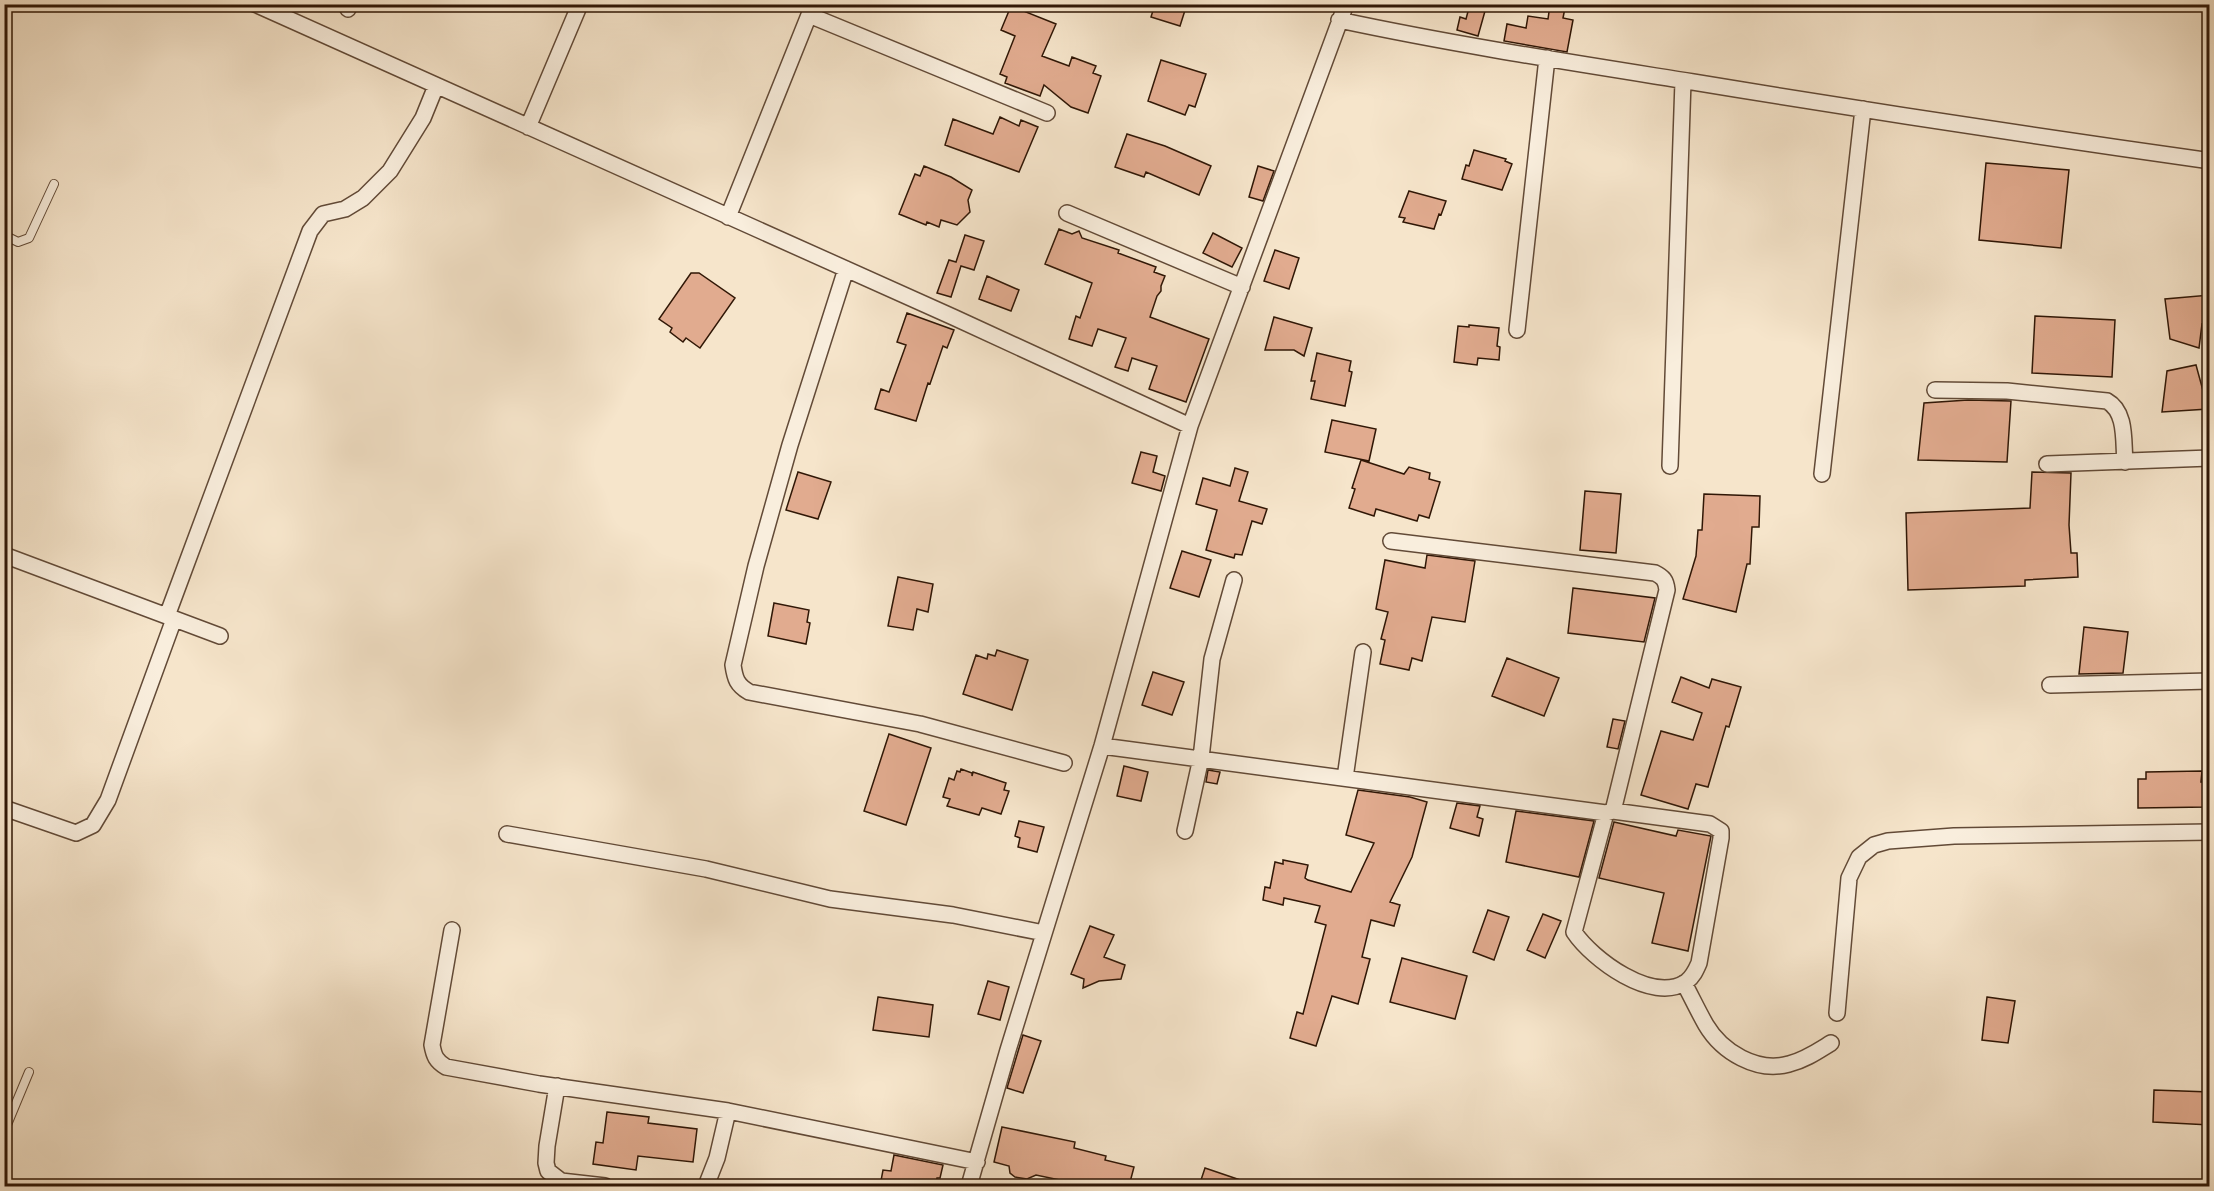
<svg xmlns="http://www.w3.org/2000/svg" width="2214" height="1191" viewBox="0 0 2214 1191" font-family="'Gentium Book Plus',serif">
<rect width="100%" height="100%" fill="#f6e5cb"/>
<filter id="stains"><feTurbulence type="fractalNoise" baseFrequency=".00333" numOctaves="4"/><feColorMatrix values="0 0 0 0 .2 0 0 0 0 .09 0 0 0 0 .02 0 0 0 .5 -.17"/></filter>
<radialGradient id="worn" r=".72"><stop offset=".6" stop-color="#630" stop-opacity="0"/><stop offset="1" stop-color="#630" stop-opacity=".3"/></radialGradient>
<path fill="#e1ab8f" stroke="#301706" stroke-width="1.5" d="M1155 4H1187L1180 26 1151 17Z
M1470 4H1487L1478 36 1457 30 1460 17 1466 19Z
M1550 5 1565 8 1563 18 1573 20 1567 52 1504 41 1507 24 1526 28 1528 16 1548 19Z
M1011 6 1056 24 1042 56 1069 66 1072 57 1096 66 1093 73 1101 76 1088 113 1071 107 1044 85 1040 96 1005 83 1007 77 1000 74 1015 36 1001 30Z
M1161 60 1206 74 1195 107 1189 105 1185 115 1148 101Z
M1000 117 1019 126 1021 120 1038 127 1019 172 945 145 953 119 993 134Z
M1127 134 1165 146 1211 166 1199 195 1146 172 1144 177 1115 167Z
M1474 150 1506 159 1505 161 1512 164 1502 190 1462 179 1466 165 1469 166Z
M1986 163 2069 170 2061 248 1979 240Z
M924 166 951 177 972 190 968 200 970 212 957 225 941 220 939 227 927 222 926 225 899 214 915 174 920 176Z
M1258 166 1274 171 1263 201 1249 197Z
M1409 191 1446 201 1441 215 1439 214 1434 229 1403 222 1405 218 1399 217Z
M1059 229 1072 234 1079 231 1082 238 1119 250 1118 253 1156 267 1154 272 1165 276 1161 286V291L1157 296 1150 317 1209 339 1186 402 1149 389 1157 366 1132 358 1128 371 1115 367 1126 338 1098 329 1092 346 1069 339 1076 316 1080 318 1092 283 1045 264Z
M1213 233 1242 248 1232 267 1203 253Z
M965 235 984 241 974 270 961 266 951 297 937 293 949 260 956 262Z
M1275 250 1299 258 1289 289 1264 281Z
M691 273H699L735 298 700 348 686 338 683 342 670 332 672 328 659 319Z
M987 276 1019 290 1011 311 979 299Z
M2210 295V327L2202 324 2199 348 2170 339 2165 299Z
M907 313 954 330 947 348 943 346 930 384 928 383 916 421 875 409 881 389 889 392 906 345 897 342Z
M2035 316 2115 320 2112 377 2032 373Z
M1274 317 1312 328 1304 356 1294 350H1265Z
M1469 325 1499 328 1497 346 1500 347 1499 360 1478 358 1477 365 1454 362 1458 326 1469 327Z
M1317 353 1351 361 1349 371 1352 372 1345 406 1311 399 1315 381H1311Z
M2196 365 2208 409 2162 412 2167 371Z
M1968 400 2011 401 2007 462 1918 460 1924 403Z
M1332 420 1376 429 1369 461 1325 452Z
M1141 452 1157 456 1153 472 1165 476 1161 491 1132 483Z
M1361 460 1404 474 1409 467 1430 473 1429 479 1440 482 1429 518 1419 515 1417 521 1376 509 1374 516 1349 508 1355 489 1352 488Z
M1235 468 1248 472 1239 501 1267 509 1262 524 1252 521 1242 555 1235 554 1234 558 1206 550 1217 510 1196 504 1203 478 1230 486Z
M798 472 831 482 818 519 786 510Z
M2032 472 2071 473 2069 525 2071 553H2077L2078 577 2025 580V586L1908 590 1906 513 2030 508Z
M1585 491 1621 494 1616 553 1580 550Z
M1704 494 1760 496 1759 527H1752L1750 564H1747L1736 612 1683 599 1696 556 1698 530H1702Z
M1182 551 1211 560 1199 597 1170 588Z
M1427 555 1475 561 1465 622 1432 617 1422 661 1412 658 1409 670 1380 664 1385 640 1381 639 1388 612 1376 609 1385 560 1425 568Z
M898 577 933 584 928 612 917 609 913 630 888 626Z
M1573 588 1655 598 1644 642 1568 633Z
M774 603 809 610 807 622 810 623 806 644 768 636Z
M2084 627 2128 632 2123 673 2079 674Z
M997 650 1028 660 1012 710 963 694 976 655 987 659 988 654 995 656Z
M1507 658 1559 678 1544 716 1492 696Z
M1153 672 1184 682 1172 715 1142 705Z
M1681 677 1709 688 1712 679 1741 687 1729 727 1726 726 1708 787 1696 784 1688 809 1641 795 1661 731 1693 740 1702 713 1672 702Z
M1613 719 1625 721 1618 749 1607 747Z
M889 734 931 748 906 825 864 811Z
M1124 766 1148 772 1141 801 1117 796Z
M961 769 972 773V776L973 772 1006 783 1004 790 1009 791 1001 814 982 808 979 815 947 806 950 799 943 797 949 778 954 780 957 771 960 772Z
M1208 770 1220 772 1217 784 1206 782Z
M2202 771 2201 782H2206L2207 807 2138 808V779H2146V772Z
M1358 790 1410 797 1427 802 1412 857 1390 902 1400 905 1394 926 1371 920 1362 957 1370 959 1358 1004 1332 996 1316 1046 1290 1038 1297 1012 1303 1014 1326 925 1315 922 1320 906 1284 898 1283 905 1263 900 1265 887 1270 888 1275 862 1283 864V860L1308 865 1305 878 1308 880 1351 892 1374 843 1346 835Z
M1457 803 1480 806 1477 817 1483 819 1479 836 1450 828Z
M1516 811 1594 821 1579 877 1506 862Z
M1019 821 1044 827 1037 852 1018 847 1020 838 1015 836Z
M1614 822 1676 836 1678 830 1711 836 1688 951 1652 943 1664 893 1599 878Z
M1488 910 1509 917 1494 960 1473 952Z
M1543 914 1561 921 1545 958 1527 950Z
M1090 926 1114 935 1104 957 1125 965 1121 979 1099 981 1083 988 1084 979 1071 974Z
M1402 958 1467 976 1455 1019 1390 1002Z
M988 981 1009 987 1000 1020 978 1014Z
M878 997 933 1005 929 1037 873 1030Z
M1987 997 2015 1001 2008 1043 1982 1040Z
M1023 1035 1041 1041 1023 1093 1007 1088Z
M2154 1090 2210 1092V1125L2153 1122Z
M607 1112 649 1117 648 1123 697 1129 693 1162 638 1156 636 1170 593 1164 596 1142 603 1143Z
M1002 1127 1075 1142 1074 1148 1106 1156 1105 1160 1134 1167 1129 1186H1078L1079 1184 1036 1175 1027 1179 1015 1177 1010 1173 1009 1166 994 1162Z
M894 1155 943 1165 940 1178H937L936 1186H880L883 1170 891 1171Z
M1205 1168 1252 1184 1251 1186H1199Z"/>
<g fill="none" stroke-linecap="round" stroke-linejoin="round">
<g stroke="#624a37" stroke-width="10">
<path id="lane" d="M4 235 18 242 29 238 54 184
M4 1132 29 1072"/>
</g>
<g stroke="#624a37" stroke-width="18">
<path id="street" d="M255 4 953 317 1190 426
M348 9 350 4
M809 15 1047 113
M1339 20C1456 45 1574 63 1693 82 1863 110 2033 136 2204 160L2210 159
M528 127 580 4
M1067 213 1242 287
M728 217 809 15 815 4
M846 269 790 445 756 566 733 665C735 679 737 685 749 692L920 724 1064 763
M1517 330 1547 58
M1935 390 2007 391 2107 401C2127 412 2123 442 2125 462
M2047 464 2210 458
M1670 466 1683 81
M1822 474 1863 109
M1391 541 1655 573C1663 577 1666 580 1667 590L1613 811
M4 555 220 636
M167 616 310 231 323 214 345 209 363 198 390 171 423 118 436 86
M2050 685 2210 681
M1102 746 1606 813 1613 811 1710 824 1721 831V838L1699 963C1696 970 1693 977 1686 982 1652 1004 1592 959 1574 932L1606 813
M1345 778 1363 652
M4 808 76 833 93 825 108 800 174 619
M1185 831 1201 758 1212 659 1234 580
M507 834 706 869 830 899 953 915 1044 933
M452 930 432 1045C434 1056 436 1061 446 1067L539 1084 728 1111 977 1162
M1684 983C1691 996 1698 1011 1706 1025 1722 1052 1757 1073 1789 1064 1805 1060 1818 1051 1831 1043
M1837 1013 1849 878 1859 857 1874 845 1888 841 1954 836 2210 832
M557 1086 547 1146 546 1163 548 1171 561 1181 605 1186
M706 1186 717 1158 728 1111
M969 1186 1008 1050 1102 746 1190 426 1346 4"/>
</g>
<use href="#lane" stroke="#f9eedd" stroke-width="8"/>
<use href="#street" stroke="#f9eedd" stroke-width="15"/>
</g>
<rect width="2214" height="1191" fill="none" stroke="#f6e5cb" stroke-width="24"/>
<rect x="6" y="6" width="2202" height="1179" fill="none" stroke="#301706" stroke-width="3"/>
<rect x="12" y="12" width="2190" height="1167" fill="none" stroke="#301706" stroke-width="1.5"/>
<rect width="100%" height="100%" filter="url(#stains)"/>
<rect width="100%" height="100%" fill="url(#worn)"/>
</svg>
